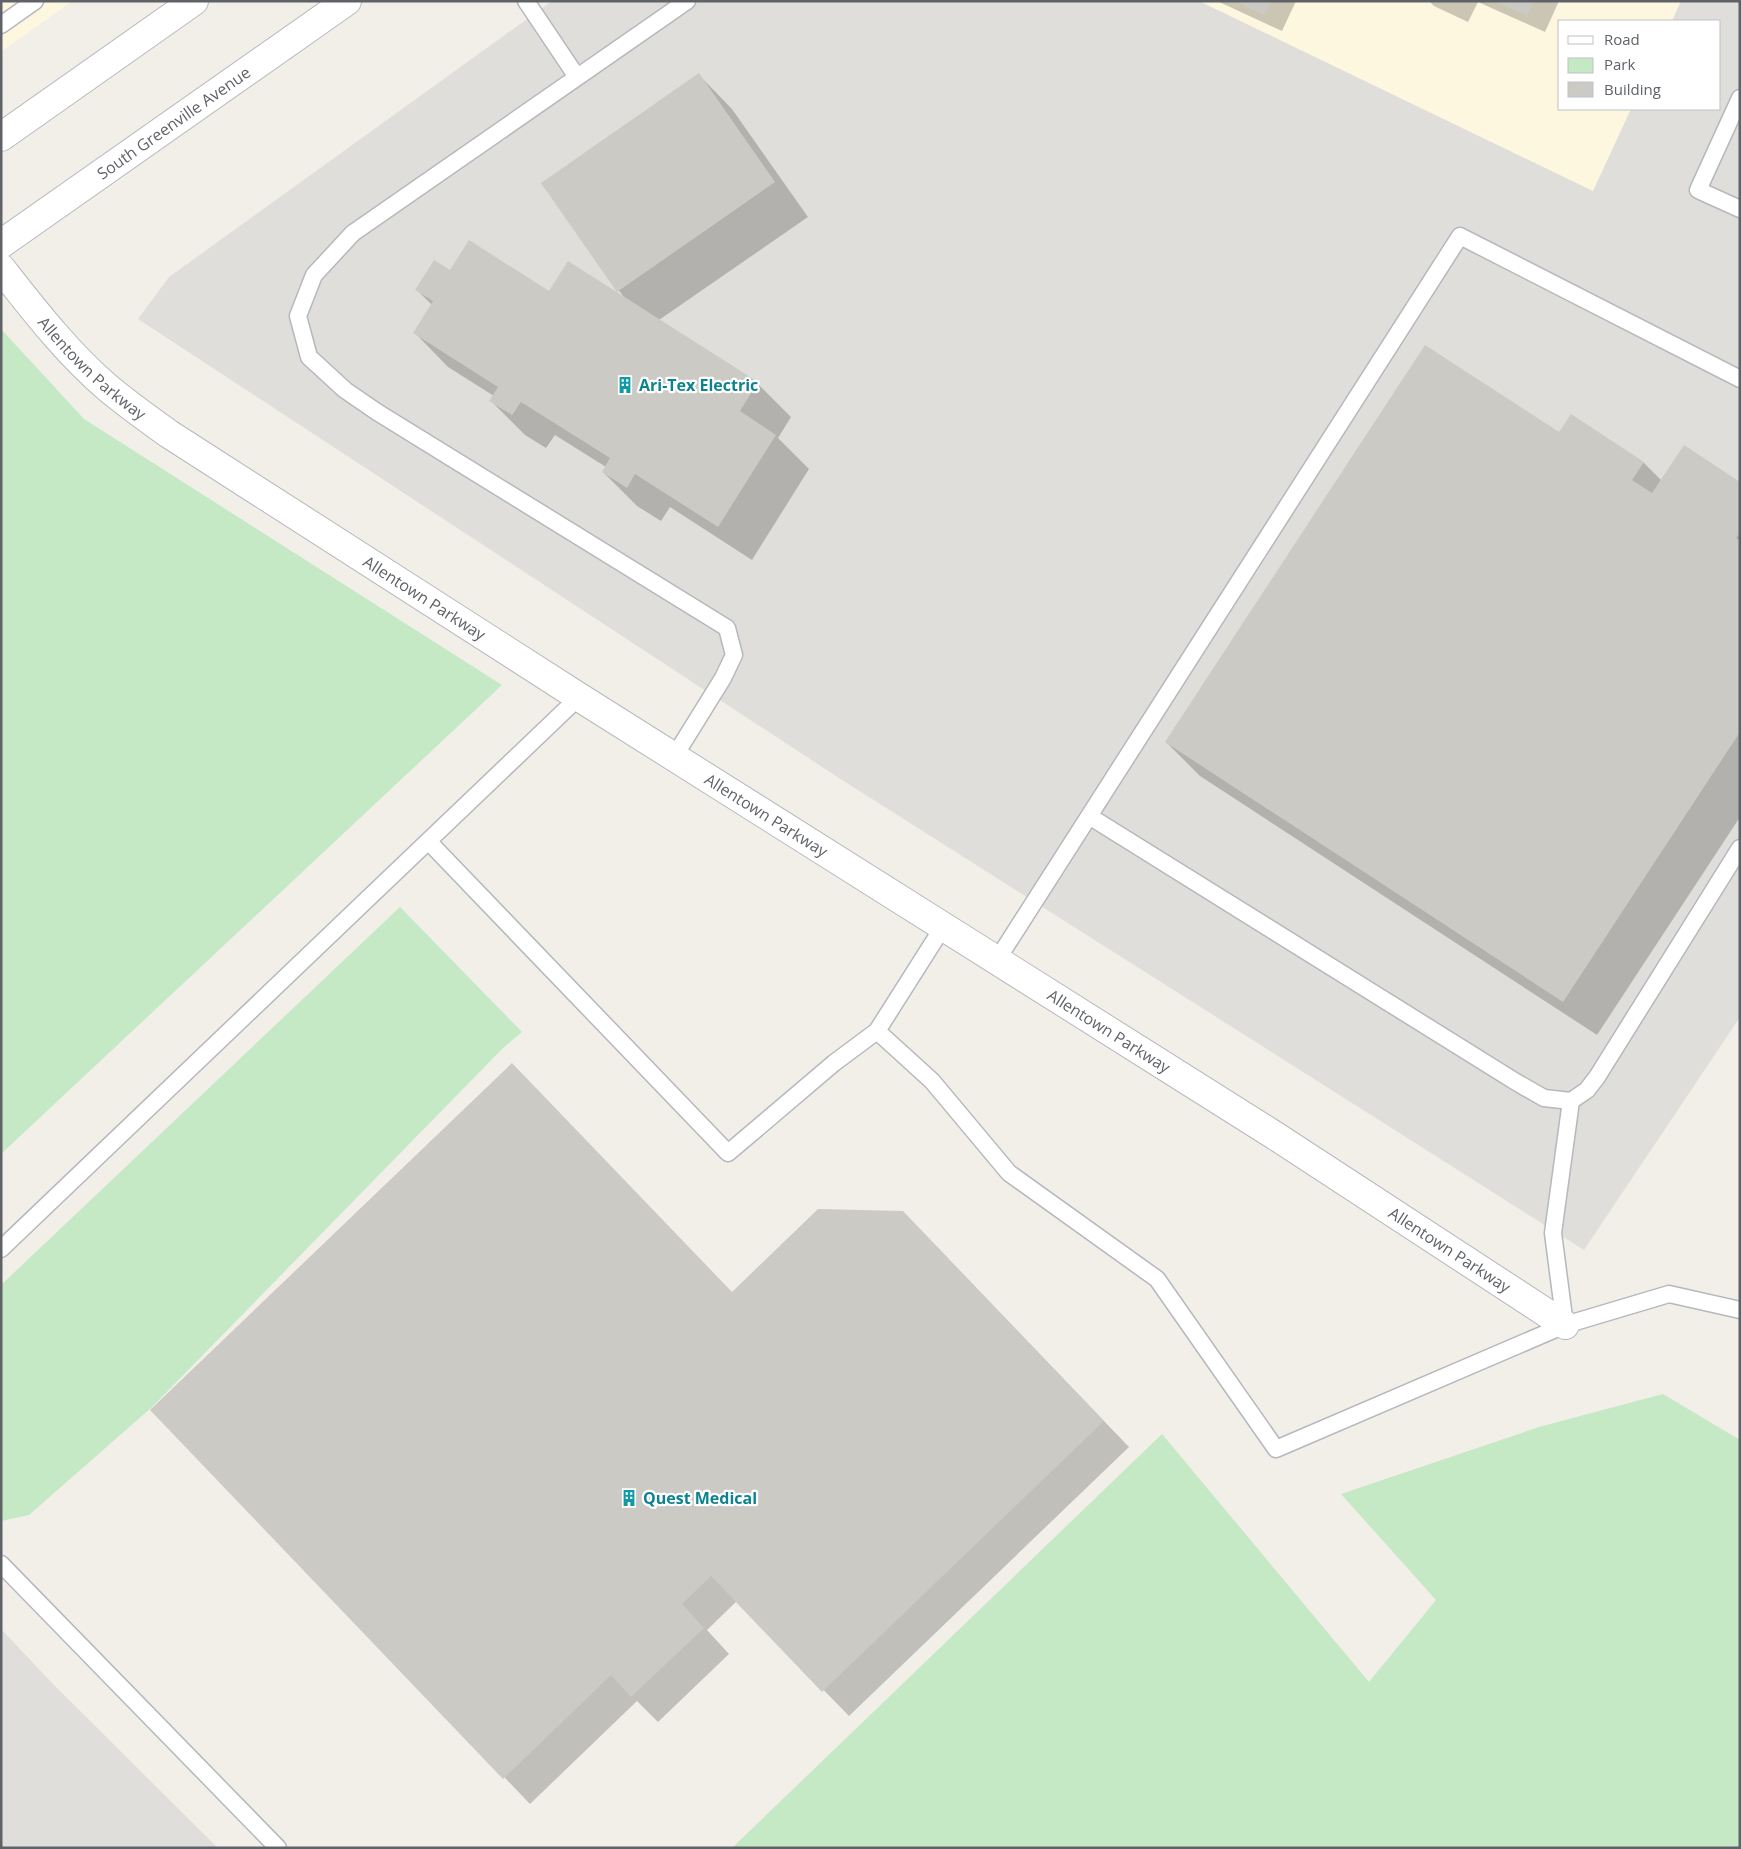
<svg xmlns="http://www.w3.org/2000/svg" width="1741" height="1849" viewBox="0 0 1741 1849" font-family="'Open Sans',sans-serif">
<rect width="100%" height="100%" fill="#f1efe8"/>
<path fill="#fef7e0" d="M1 1H72L1 52Z
M1199 1H1681L1672 21H1560V109H1631L1593 192Z"/>
<path fill="#e0deda" d="M552 1H1199L1593 191 1631 109H1720V21H1672L1681 1H1740V1017L1584 1250 839 778 138 319 169 277Z
M1 1629 54 1685 218 1848H1Z"/>
<path fill="#c5e8c5" d="M1 329 84 419 502 685 1 1154Z
M400 907 522 1032 503 1048 152 1407 29 1515 1 1521V1285Z
M1663 1394 1740 1440V1848H732L1162 1434 1369 1682 1436 1600 1341 1494 1539 1427Z"/>
<path fill="#0003" d="M1217 1H1296L1282 31Z
M1429 1H1559L1545 32 1478 2 1468 22 1434 6Z
M699 75 732 109 808 217 659 320 757 383 791 417 778 438 809 469 752 560 670 507 661 521 637 506 603 472 606 467 555 435 546 448 525 435 491 401 494 396 448 367 415 333 432 305 417 290 450 272 550 293 623 296 542 184Z
M1560 434 1643 462 1662 481 1740 484V817L1597 1035 1200 776 1166 742Z
M929 1239 1129 1447 849 1716 737 1601 707 1630 729 1654 658 1722 637 1701 530 1804 152 1410 733 1293Z"/>
<path fill="#cccac5" d="M1235 1H1271L1264 15Z
M1495 1H1534L1527 16Z
M699 73 775 182 617 292 541 183Z
M469 240 549 291 568 261 758 382 740 411 776 435 718 527 635 474 627 488 602 472 610 458 521 402 512 415 489 401 498 387 413 333 433 301 415 290 434 260 450 270Z
M1425 345 1559 432 1571 414 1644 462 1632 480 1652 493 1684 445 1740 482V533L1736 538 1740 541V732L1563 1002 1165 742Z
M512 1063 732 1292 818 1209 903 1211 1104 1421 822 1692 711 1576 682 1604 704 1628 631 1697 611 1675 503 1779 150 1410Z"/>
<g fill="none" stroke-linecap="round" stroke-linejoin="round">
<g stroke="#b5b8bc" stroke-width="19">
<path id="service" d="M526 1 577 77
M1 25 35 1
M1740 98 1698 190 1740 209
M674 757 723 678 734 655 727 628 377 412 345 390 309 357 298 316 314 275 353 233 687 1
M1089 816 1516 1082 1544 1098 1571 1101 1587 1090 1597 1077 1740 848
M429 842 728 1153 834 1063 877 1031 943 927
M997 960 1460 236 1740 379
M877 1031 932 1081 1009 1173 1157 1279 1276 1449 1565 1325 1669 1294 1740 1310
M1 1249 579 697
M1565 1325 1553 1233 1571 1101
M1 1564 278 1848"/>
</g>
<g stroke="#b5b8bc" stroke-width="30">
<g id="minor">
<path id="s1" d="M1 268C34 310 67 353 108 388 127 404 148 419 169 434L579 697 1274 1135 1565 1325"/>
</g>
</g>
<g stroke="#b6babf" stroke-width="30">
<g id="secondary">
<path d="M1 137 194 1"/>
<path id="s2" d="M1 244 347 1"/>
</g>
</g>
<use href="#service" stroke="#fff" stroke-width="16"/>
<use href="#minor" stroke="#fff" stroke-width="28"/>
<use href="#secondary" stroke="#fff" stroke-width="28"/>
</g>
<defs>
<g id="building-bare" transform="scale(1.35)"><path d="M-4-6H4V6H1V3H-1V6H-4ZM-2.5-4.3h1.7v1.8h-1.7ZM.8-4.3h1.7v1.8H.8ZM-2.5-1h1.7V.8h-1.7ZM.8-1h1.7V.8H.8Z" fill="#0f9aa8" stroke="#fff" stroke-width="2.5" paint-order="stroke"/></g>
</defs>
<g fill-rule="evenodd">
<use href="#building-bare" x="625" y="385"/>
<use href="#building-bare" x="629" y="1498"/>
</g>
<g text-anchor="middle" dominant-baseline="central" stroke-width="4.5" stroke-linejoin="round" paint-order="stroke">
<g font-size="16" fill="#5f6368" stroke="#fff">
<text stroke="none"><textPath href="#s2" startOffset="211">South Greenville Avenue</textPath></text>
<text stroke="none"><textPath href="#s1" startOffset="136">Allentown Parkway</textPath></text>
<text stroke="none"><textPath href="#s1" startOffset="541">Allentown Parkway</textPath></text>
<text stroke="none"><textPath href="#s1" startOffset="946">Allentown Parkway</textPath></text>
<text stroke="none"><textPath href="#s1" startOffset="1351">Allentown Parkway</textPath></text>
<text stroke="none"><textPath href="#s1" startOffset="1756">Allentown Parkway</textPath></text>
</g>
<g font-size="16" font-weight="bold" fill="#0d838f" stroke="#fff" text-anchor="start">
<text x="639" y="385">Ari-Tex Electric</text>
<text x="643" y="1498">Quest Medical</text>
</g>
</g>
<rect width="1741" height="1849" fill="none" stroke="#5f6368" stroke-width="5"/>
<rect x="1558" y="20" width="162" height="90" fill="#ffffff" stroke="#bfc1c3"/>
<rect x="1568" y="36" width="25" height="8" fill="#ffffff" stroke="#bfc1c3"/>
<text x="1604" y="45" font-size="15" fill="#5f6368">Road</text>
<rect x="1568" y="58" width="25" height="15" fill="#c5e8c5" stroke="#bfc1c3"/>
<text x="1604" y="70" font-size="15" fill="#5f6368">Park</text>
<rect x="1568" y="82" width="25" height="15" fill="#cccac5" stroke="#bfc1c3"/>
<text x="1604" y="95" font-size="15" fill="#5f6368">Building</text>
</svg>
